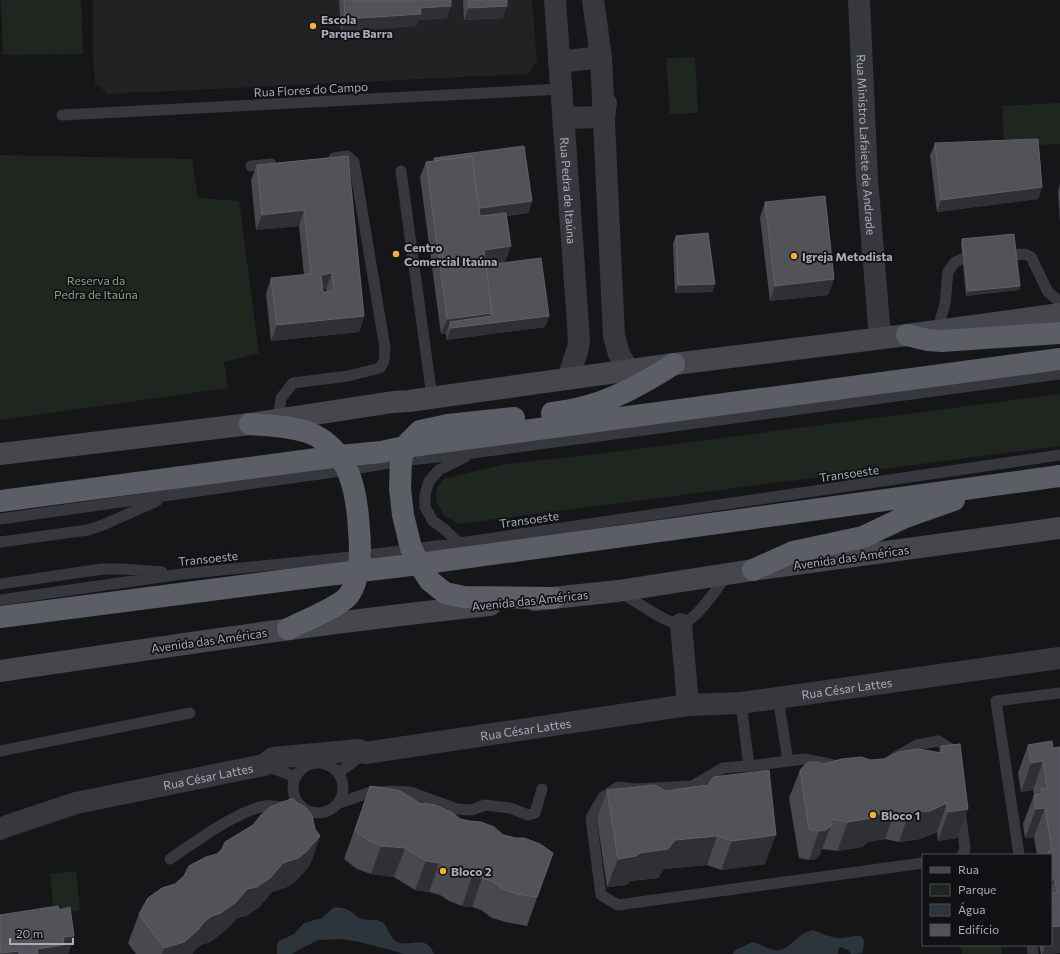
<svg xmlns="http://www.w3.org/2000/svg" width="1060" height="954" viewBox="0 0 1060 954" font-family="Commissioner,sans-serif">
<rect width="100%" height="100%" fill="#161618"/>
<path fill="#222225" d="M93 0H532L537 60 528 74 108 94 95 83 93 51Z"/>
<path fill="#1e261f" d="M1 0H81L83 54 3 55Z
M695 57 698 113 670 114 666 58Z
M1060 103V144L1004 147 1002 106Z
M0 155 192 159 198 198 239 201 259 353 224 362 228 388 0 420Z
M1060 394V446L458 524 444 515 436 502 437 488 443 479 506 464 607 453Z
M76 871 80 911 54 914 50 874Z
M960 945H1001L1002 954H962Z"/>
<path fill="#2c353c" d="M334 907C338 908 342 907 346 909 352 911 356 917 362 919 369 921 377 918 383 923 389 928 389 938 397 942 411 948 426 933 434 954H405L360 942 340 939 318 940 291 954H277V945L279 941 294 934 304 923 322 918Z
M813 930C821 933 829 937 838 938 848 940 871 925 862 953L851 954 848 950 841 947 838 949V954H733L735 950 753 942C761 944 766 949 774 950 787 952 794 939 804 933 807 932 810 931 813 930Z"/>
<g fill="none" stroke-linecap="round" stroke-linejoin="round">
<path stroke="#37383d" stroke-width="11" d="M62 115 561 89
M251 166 271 164
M401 171 432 397
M1014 255 1025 254 1031 257 1048 292 1060 302
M937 331 945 304 948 272 955 262 962 259
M278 420 281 398 293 383 348 376 380 368 384 361 385 348 354 162 347 156 334 158
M0 519 348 470 401 461 473 453 1060 374
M0 542 88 530 103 525 157 501
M459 543 443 528 433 521 425 507V495L429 481 439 470 465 457
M0 584 102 569H122L162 572
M620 592C634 600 666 624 680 624 695 623 718 587 727 575
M0 600 182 574 361 556 459 543 1060 455
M741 703 749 766 788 761 778 698
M0 751 190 713
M894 758 917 745 938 741 951 749 953 757
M788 761 805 759 838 766
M293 788a25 25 0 1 1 50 0a25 25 0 1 1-50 0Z
M264 765 296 777
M749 766 723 768 692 786 634 789 618 787 603 797 591 818 601 895 618 905 923 863
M338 773 364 754
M339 803 368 793 392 791 410 792 457 809 472 810 485 805 510 808 528 815 535 813 542 789
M960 810 965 849 962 855
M1019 855 996 701 1060 693
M170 859C194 843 238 810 265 806 272 805 280 807 287 807
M1032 945 1033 954"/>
<g stroke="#37383d" stroke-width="22">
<path id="s1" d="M555 0 579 339 578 348 568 379"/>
<path d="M593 0 601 57 614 336 619 354 629 371"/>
<path id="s2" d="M859 0 867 178 880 338"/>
<path d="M559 62 601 57"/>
<path d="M564 118 604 117 606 103"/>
<path d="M681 624 688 705"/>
<path id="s3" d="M0 829 7 826 76 803 264 765 273 758 359 750 365 753 688 705 741 703 1060 658"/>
</g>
<path stroke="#45474d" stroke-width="22" d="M0 454 250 424 393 402 409 401 674 364 907 335 1060 314
M534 600 618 591 753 570 1060 528
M0 671C163 647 326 622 490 605"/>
<path stroke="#5b5e65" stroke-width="22" d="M907 335 928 340 942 341 1060 333
M552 413C560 412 568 411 576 409 611 402 644 383 674 364
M514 418 448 425 420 431 404 447 401 461 400 488 403 515 411 548 419 564 430 581 445 593 464 597 554 598
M250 424C270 426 291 426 310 433 350 450 357 492 359 530 361 551 361 577 349 595 340 607 303 621 288 629
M0 501 340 456 381 452 404 447 1060 359
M753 570 793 552 863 537 903 518 954 500
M0 617 319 576 419 564 1060 476"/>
</g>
<path fill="#47494d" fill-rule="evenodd" d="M339 0H456H451L447 18 418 20 416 26 341 31Z
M463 0H507L503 18 464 20Z
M935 143 1042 187 1038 199 937 212 930 155Z
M348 156 364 316 359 332 271 341 266 294 271 278 304 275 299 226 256 230 251 180 257 165ZM323 289H326L327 292H323Z
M434 158 532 201 528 213 507 216 505 262 486 264V265L549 316 545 327 446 340V334H441L420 177 426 162 433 161Z
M1060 184V223L1058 191Z
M765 202 834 279 828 295 770 301 760 218Z
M676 236 715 284 712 292 675 293 673 244Z
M962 239 1020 286 1019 290 966 296 961 243Z
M1052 741 1060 953 1041 954 1039 945H1051V855H1037L1034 837 1025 838 1023 824 1034 795 1033 790 1021 792 1018 773 1028 745Z
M941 746 968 809 957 838 938 841 937 832 920 839 899 842 885 839 868 842 862 847 837 851 822 849 820 854 816 859 809 860 799 858 789 798 800 770 823 764 884 759 939 752Z
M655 785 765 864 721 870 707 865 664 869 658 878 630 881 626 885 607 887 597 819 607 790Z
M370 786 420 803 553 853 527 926 506 922 492 918 481 910 472 907 462 906 449 901 440 895 429 892 415 890 394 877 371 874 357 869 344 859Z
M253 825 315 829 320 836 310 865 296 881 287 887 272 892 259 907 246 916 237 918 226 930 210 942 201 945 195 950 192 954H136L128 943 139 914 175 884 217 854Z
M59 910 74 936 68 954H0V915Z"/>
<path fill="#2f3033" d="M451 6 447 18 418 20 416 26 341 31 345 19 420 8Z
M507 6 503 18 464 20 469 8Z
M1042 187 1038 199 937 212 941 200Z
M532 201 528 213 473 221 478 209Z
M304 210 299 226 256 230 262 215Z
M511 246 505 262 478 265 484 250Z
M332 273 326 289 315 290 321 275Z
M834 279 828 295 770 301 775 286Z
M715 284 712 292 675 293 678 285Z
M1020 286 1019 290 966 296 968 291Z
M492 313 549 316 545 327 446 340 451 328 450 322 446 334H441L447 319Z
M364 316 359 332 271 341 277 325Z
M1043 761 1033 790 1021 792 1031 763Z
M947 803 937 832 920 839 899 842 909 813Z
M1045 808 1034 837 1025 838 1036 809Z
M968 809 957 838 938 841 948 812Z
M895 810 885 839 868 842 862 847 837 851 848 822 879 814Z
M831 826 820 854 816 859 809 860 819 831Z
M776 835 765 864 721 870 732 841Z
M320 836 310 865 296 881 287 887 272 892 259 907 246 916 237 918 226 930 210 942 201 945 195 950 192 954H162L164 948 205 921 247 889Z
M717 836 707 865 664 869 658 878 630 881 626 885 607 887 618 859 640 853 675 840Z
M381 846 405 848 394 877 371 874Z
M426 861 439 863 429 892 415 890Z
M472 877 482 878 472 907 462 906Z
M1051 880H1055L1051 890Z
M1060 926V953L1042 954 1045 945H1051V927Z
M74 936 68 954H35L37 949 64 937Z
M19 951 18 954H1V953Z"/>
<path fill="#525359" stroke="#5f6168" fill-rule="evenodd" d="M344 0H451V6L420 8 421 14 345 19Z
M468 0H507V6L469 8Z
M1038 139 1042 187 941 200 935 143Z
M524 146 532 201 479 208 472 156 435 161 434 158Z
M348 156 364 316 277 325 271 278 311 274 304 210 262 215 257 165ZM332 273 334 291 323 292 321 275Z
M472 156 480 216 506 213 511 246 484 250 492 313 447 319 426 162Z
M825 196 834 279 775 286 765 202Z
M708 233 715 284 678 285 676 236Z
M1014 234 1020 286 968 291 962 239Z
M541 258 549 316 451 328 450 322 491 316 492 313 486 265Z
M1052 741 1053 748 1060 747V926L1051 927V906H1053L1052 894 1057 893 1055 880H1051V855H1048V852L1052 851 1045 808 1036 809 1034 795 1042 794 1041 789 1047 788 1043 761 1031 763 1028 745Z
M960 744 968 809 948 812 947 803 930 811 909 813 895 810 879 814 872 818 848 822 830 819 831 826 826 830 819 831 809 829 800 770 808 762H818L823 764 842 759 861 757 870 760 884 759 898 752 918 749 942 753 941 746Z
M769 770 776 835 732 841 717 836 675 840 668 849 640 853 636 856 618 859 607 790 655 785 666 791 707 785 714 777Z
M370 786 398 790 420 803 435 805 453 813 460 819 469 821 481 822 494 827 503 835 516 838H524L540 844 553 853 537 897 517 894 503 889 492 881 482 878 472 877 459 872 450 866 439 863 426 861 405 848 381 846 368 840 355 831Z
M293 798 296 802 305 807 312 815 315 829 320 836 306 852 298 858 283 863 270 878 257 887 247 889 236 902 221 913 212 916 205 921 198 930 184 942 164 948 139 914 148 898 162 888 175 884 184 876 189 866 206 857 217 854 222 849 225 842 253 825 261 815 270 807Z
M58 906 59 910 70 907 74 936 64 937 63 945 37 949 38 954H19V951L1 953 0 945V915Z"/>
<g fill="#f2b134" stroke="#111113" stroke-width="1.5">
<circle cx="313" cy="26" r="4"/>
<circle cx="396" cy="254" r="4"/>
<circle cx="794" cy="256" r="4"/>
<circle cx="873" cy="815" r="4"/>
<circle cx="443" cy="871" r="4"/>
</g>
<g text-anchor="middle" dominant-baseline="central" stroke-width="3.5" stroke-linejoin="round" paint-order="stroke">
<g font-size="12" font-weight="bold" fill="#a8adb8" stroke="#111113" text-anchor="start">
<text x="321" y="19">Escola<tspan x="321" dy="14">Parque Barra</tspan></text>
<text x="404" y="247">Centro<tspan x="404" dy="14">Comercial Itaúna</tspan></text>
<text x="802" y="256">Igreja Metodista</text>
<text x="881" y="815">Bloco 1</text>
<text x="451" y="871">Bloco 2</text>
</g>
<g font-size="12" fill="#a8adb8" stroke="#111113">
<text transform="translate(311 89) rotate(-3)">Rua Flores do Campo</text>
<text stroke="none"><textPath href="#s2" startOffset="145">Rua Ministro Lafaiete de Andrade</textPath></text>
<text stroke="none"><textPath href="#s1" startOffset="191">Rua Pedra de Itaúna</textPath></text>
<text transform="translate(849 473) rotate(-8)">Transoeste</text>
<text transform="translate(529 519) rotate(-8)">Transoeste</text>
<text transform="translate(851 557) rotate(-8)">Avenida das Américas</text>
<text transform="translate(208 558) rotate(-6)">Transoeste</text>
<text transform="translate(530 600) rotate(-6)">Avenida das Américas</text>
<text transform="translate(209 640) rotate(-8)">Avenida das Américas</text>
<text stroke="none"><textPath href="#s3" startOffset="863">Rua César Lattes</textPath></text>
<text stroke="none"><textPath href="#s3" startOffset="539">Rua César Lattes</textPath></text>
<text stroke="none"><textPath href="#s3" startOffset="215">Rua César Lattes</textPath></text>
</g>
<g font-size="12" fill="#7fa381" stroke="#111113">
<text x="96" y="280">Reserva da<tspan x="96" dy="14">Pedra de Itaúna</tspan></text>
</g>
</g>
<rect x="922" y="854" width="130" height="92" fill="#111113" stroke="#4d4f55"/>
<rect x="930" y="867" width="20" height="6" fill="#45474d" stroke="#4d4f55"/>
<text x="958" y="874" font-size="12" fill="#a8adb8">Rua</text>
<rect x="930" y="884" width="20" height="12" fill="#1e261f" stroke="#4d4f55"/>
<text x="958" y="894" font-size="12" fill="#a8adb8">Parque</text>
<rect x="930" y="904" width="20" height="12" fill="#2c353c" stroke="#4d4f55"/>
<text x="958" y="914" font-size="12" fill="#a8adb8">Água</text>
<rect x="930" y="924" width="20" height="12" fill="#525359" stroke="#4d4f55"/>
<text x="958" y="934" font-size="12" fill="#a8adb8">Edifício</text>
<path d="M10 938v6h63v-6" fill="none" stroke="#a8adb8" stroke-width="2"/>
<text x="16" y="938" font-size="12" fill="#a8adb8" stroke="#111113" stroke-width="3" paint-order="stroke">20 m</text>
</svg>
